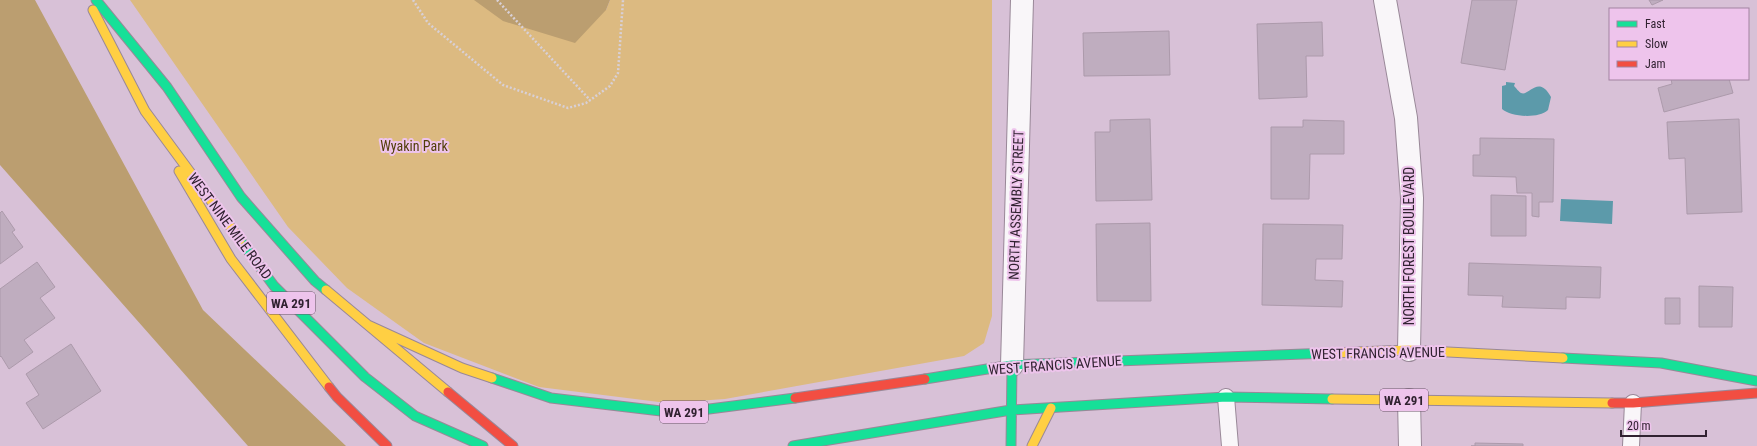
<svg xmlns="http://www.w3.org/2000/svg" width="1757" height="446" viewBox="0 0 1757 446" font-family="'Roboto Condensed',sans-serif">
<rect width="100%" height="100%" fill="#d8c1d7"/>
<path fill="#dcba81" d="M130 0H563L606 10 610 0H992V316L984 343 964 356 725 399 667 403 539 387 424 343 347 288 288 227Z"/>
<path fill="#bb9e70" d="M0 0H35L203 310 346 446H248L0 165Z
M474 0H610L606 10 575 43 503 21Z"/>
<path fill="#5c9aaa" d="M1506 82 1515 83 1514 86C1516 88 1519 92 1521 93 1529 97 1538 74 1551 97L1548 110C1538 119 1511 117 1502 109V86L1506 85Z
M1561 199 1613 201 1612 224 1560 221Z"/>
<path fill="#bfadbf" stroke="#ac9aab" d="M1472 0H1517L1505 70 1461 63Z
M1649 0H1663L1652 5Z
M1322 22 1323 56H1306L1307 97 1259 99 1257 24Z
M1169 31 1170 75 1084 76 1083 33Z
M1671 79H1729L1733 93 1664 112 1658 88 1672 84Z
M1150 119 1152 200 1096 201 1095 132H1110V120Z
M1739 119 1742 212 1687 214 1685 158 1669 159 1667 122Z
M1303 120 1344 121V154H1310L1309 199H1271V127H1303Z
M1480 138 1554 139 1553 202H1539V217L1532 216V193H1517L1516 177 1473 176V155H1480Z
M1491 195 1526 196V236H1491Z
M2 211 15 230 12 232 23 247 0 264V213Z
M1150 223 1151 301H1097L1096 224Z
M1263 224 1343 225 1342 259H1316L1315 280 1343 281 1342 307 1262 305Z
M37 262 55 287 40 298 55 318 24 340 33 352 9 369 1 356 0 357V289Z
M1469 263 1601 267 1600 298 1566 297V309L1502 307 1503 296 1468 295Z
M1699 286 1733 287 1732 327H1699Z
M1665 298H1680V324H1665Z
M71 344 101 391 43 429 26 403 39 395 26 374Z
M1475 443 1523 444V446H1471H1475Z"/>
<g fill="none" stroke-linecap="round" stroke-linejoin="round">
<g stroke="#998898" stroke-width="18">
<path id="lane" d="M1226 397 1230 446
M1631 446 1633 403"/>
</g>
<g stroke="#998898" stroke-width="24">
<path id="street" d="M1385 0 1406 118 1412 198 1409 350
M1012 365 1022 0
M1409 400 1410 446"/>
</g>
<g stroke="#998898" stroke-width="11">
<path id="fast" d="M96 0 167 87 241 197 315 281 326 290
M240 240 274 286 365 377 415 416 483 446
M1563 358 1661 363 1757 381
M492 378 551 398 678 413 795 398
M925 379 1012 365 1331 353
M793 446 1011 410 1226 397 1332 399
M1011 446 1012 365"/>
</g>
<g stroke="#998898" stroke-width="11">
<path id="slow" d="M93 10 145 111 240 240
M179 171 231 259 329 387
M326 290 448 392
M368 325 462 368 492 378
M1331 353 1409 350 1563 358
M1332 399 1612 403
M1032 446 1051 408"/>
</g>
<g stroke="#998898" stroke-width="11">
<path id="jam" d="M329 387 337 397 387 446
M448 392 513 446
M795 398 925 379
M1612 403H1633L1757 393"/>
</g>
<path stroke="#d8d0d7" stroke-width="2.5" stroke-dasharray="2 2" stroke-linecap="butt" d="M413 0 428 23 503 85 568 108 586 103 610 86 618 73 623 0
M497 0 590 100"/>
<use href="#lane" stroke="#f9f6f9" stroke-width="16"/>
<use href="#street" stroke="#f9f6f9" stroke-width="22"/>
<use href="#fast" stroke="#16e098" stroke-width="9"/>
<use href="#slow" stroke="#ffcf43" stroke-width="9"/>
<use href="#jam" stroke="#f24e42" stroke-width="9"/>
</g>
<g text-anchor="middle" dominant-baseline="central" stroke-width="4" stroke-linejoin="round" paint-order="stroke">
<g fill="#eec4ec" stroke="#6a5369" stroke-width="1">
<rect x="267" y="292" width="48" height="22" rx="3"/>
<rect x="1380" y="389" width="48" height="22" rx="3"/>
<rect x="660" y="401" width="48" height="22" rx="3"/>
</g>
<g font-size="13" font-weight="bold" fill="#312231">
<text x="291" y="303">WA 291</text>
<text x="1404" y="400">WA 291</text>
<text x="684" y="412">WA 291</text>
</g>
<g font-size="14" fill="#513e09" stroke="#eec4ec">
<text x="414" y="146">Wyakin Park</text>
</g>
<g font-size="14" fill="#312231" stroke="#eec4ec">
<text transform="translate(1016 205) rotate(-88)">NORTH ASSEMBLY STREET</text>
<text transform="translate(230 226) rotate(53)">WEST NINE MILE ROAD</text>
<text transform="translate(1409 246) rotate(-90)">NORTH FOREST BOULEVARD</text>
<text transform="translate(1378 353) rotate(-1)">WEST FRANCIS AVENUE</text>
<text transform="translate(1055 365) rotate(-4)">WEST FRANCIS AVENUE</text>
</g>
</g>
<rect x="1609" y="8" width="140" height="72" fill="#eec4ec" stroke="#a283a1"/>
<rect x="1617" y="21" width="20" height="6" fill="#16e098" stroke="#a283a1"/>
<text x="1645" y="28" font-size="12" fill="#312231">Fast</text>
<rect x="1617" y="41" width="20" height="6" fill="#ffcf43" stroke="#a283a1"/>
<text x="1645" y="48" font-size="12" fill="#312231">Slow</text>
<rect x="1617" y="61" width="20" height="6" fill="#f24e42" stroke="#a283a1"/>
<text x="1645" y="68" font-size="12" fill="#312231">Jam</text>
<path d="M1621 430v6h85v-6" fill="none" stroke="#312231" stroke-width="2"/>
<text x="1627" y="430" font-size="12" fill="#312231" stroke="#eec4ec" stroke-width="3" paint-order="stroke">20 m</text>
</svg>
